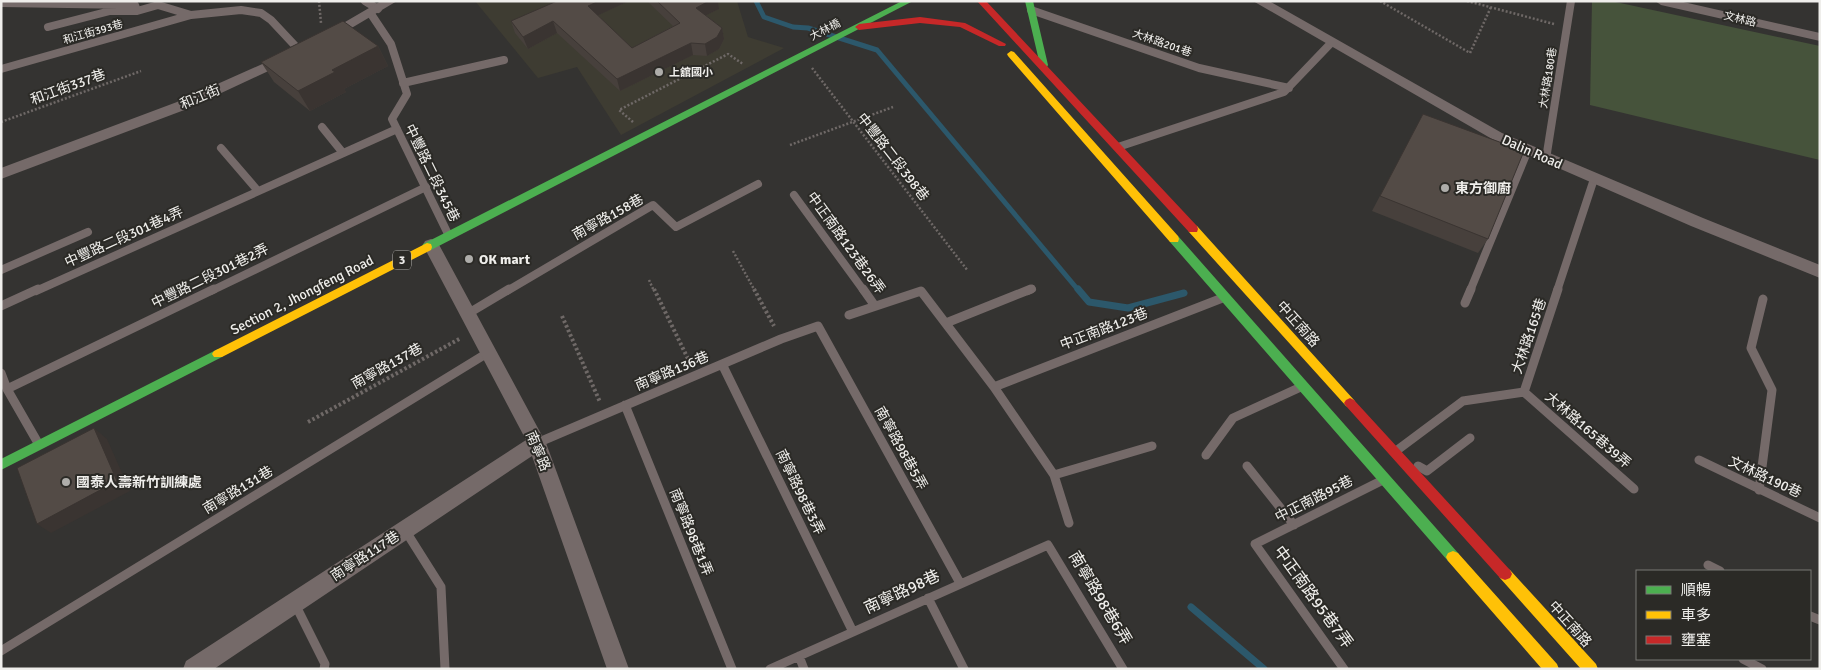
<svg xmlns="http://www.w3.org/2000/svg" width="1821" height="670" viewBox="0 0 1821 670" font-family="Signika,'Noto Sans TC',sans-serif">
<rect width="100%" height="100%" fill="#343331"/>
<path fill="#3e3c32" d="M475 1H737L748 37 784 48 621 135 577 67 538 78Z"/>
<path fill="#46533b" d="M1592 1H1611L1820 46V160L1590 105Z"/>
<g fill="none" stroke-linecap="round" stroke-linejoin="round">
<path stroke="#2c586b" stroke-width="5" d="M756 1 764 17 793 27 808 28 877 50 1079 291"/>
<path stroke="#2c586b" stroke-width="7" d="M1078 289 1089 302 1128 308 1184 293
M1191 607 1264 669"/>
<path stroke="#6f6967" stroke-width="2.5" stroke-dasharray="2 2" stroke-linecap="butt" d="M319 1 321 23
M1380 1 1470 53 1491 7
M1467 1 1554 24
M812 68 968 271
M1 122 141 71
M633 122 619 110 728 54 743 64
M790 145 893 107
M733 251 755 291
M649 280 654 291"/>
<path stroke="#6f6967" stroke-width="4" stroke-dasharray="2.5 2.5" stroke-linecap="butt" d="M654 289 689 361
M754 289 774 326
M562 316 600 402
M308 422 461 338"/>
<path stroke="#756a69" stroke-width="8" d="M365 1 378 9
M1 3 135 5 137 11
M1031 10 1199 68 1289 88
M371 14 391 44 407 94 392 119 449 236
M48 27 110 11H137L158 5 191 15
M1 69 191 15 241 10 261 13 271 20 300 51
M403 83 504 60
M322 127 343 153
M1118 147 1284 92 1331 43
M221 148 258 191
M1546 159 1571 1
M794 195 864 291
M1 270 88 232
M36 291 397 129
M211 291 426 187
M507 291 653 205 676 227 758 184
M1028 291 1032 289
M1470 291 1528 150
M1557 291 1594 179"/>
<path stroke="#756a69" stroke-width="9" d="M863 289 875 306
M1465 303 1471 289
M1 306 38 289
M469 313 509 289
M849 315 921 291 994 387 1054 475 1069 523
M946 323 1031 289
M722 364 853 632
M1 373 7 389 38 443
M994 387 1225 297
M7 389 214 289
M1524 392 1634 489
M625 405 732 669
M537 443 781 339 818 326 960 583
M1396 451 1463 401 1524 392 1558 289
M1206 455 1233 418 1303 386
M1699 460 1820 518
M1247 466 1294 525
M1418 466 1427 471 1470 438
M1054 475 1152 446
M1759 490 1772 390 1751 348 1763 299
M405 530 441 587 445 669
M1708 565 1720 571
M928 598 964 669
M294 602 325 664 324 669
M1810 616 1820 620
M1 651 489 352
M799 656 804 669
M1743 659 1762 669
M770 669 1048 545 1123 669
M1344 669 1255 544 1383 480"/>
<path fill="#756a69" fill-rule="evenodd" d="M381 1H397L333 39 328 40 321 36Z
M1253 1H1269L1502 133 1703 218 1820 265V278L1691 226 1492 139Z
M1655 1H1679L1820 33V41L1661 5Z
M287 53 294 57 292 60 187 109 1 179V168L177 102Z
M431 239 437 241 546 443 629 669H607L532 456 214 669H183L186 661 526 440 423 245 425 241Z"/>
<path fill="#4caf50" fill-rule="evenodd" d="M902 1H913L431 250 427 251 422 247 423 244Z
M1025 1H1033L1048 65 1047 67 1044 68 1040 65Z
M1174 235 1178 236 1458 553 1460 557 1458 561 1453 563 1448 561 1170 242 1169 239 1170 236Z
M218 349 222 351 224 354 222 357 1 470V459Z"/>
<path fill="#ffc107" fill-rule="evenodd" d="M1011 51 1014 52 1178 236 1179 239 1178 242H1170L1008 56 1007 54Z
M1193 225 1197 226 1354 400 1356 403 1354 406 1350 408 1346 406 1189 232 1188 229 1189 226Z
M427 243 431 244 432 247 431 250 222 357H214L212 354 214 351Z
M1453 551 1458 553 1557 664 1559 669H1542L1448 561 1446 557 1448 553Z
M1505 568 1510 570 1596 664 1598 669H1581L1500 578 1498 574 1500 570Z"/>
<path fill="#c62828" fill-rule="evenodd" d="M977 1H986L1197 226 1198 229 1197 232H1189Z
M920 17 965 23 1006 44 1005 46H999L960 27 920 23 859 30 855 27 859 24Z
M1350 398 1354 400 1510 570 1512 574 1510 578 1505 580 1500 578 1346 406 1344 403 1346 400Z"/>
</g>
<path fill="#47403c" d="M557 1H629L598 15 632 48 673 26 647 1H718L719 9 706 15 722 28 724 39 719 49 707 56 693 55 620 91 557 33 528 49 515 33 511 21Z
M378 46 388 66 344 89 346 92 310 111 274 82 261 62Z
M1423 114 1488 239 1478 253 1372 211Z"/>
<path fill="#3a3431" d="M599 1H629L592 18 588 6Z
M709 1H718L719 9 698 19 696 8Z
M553 21 557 33 528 49 523 37Z
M722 28 724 39 719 49 707 56 705 44Z
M691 43 693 55 620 91 617 79Z
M378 46 388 66 344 89 346 92 310 111 298 91 332 70Z
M94 428 107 439 130 491 51 533 37 524Z"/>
<path fill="#534b46" stroke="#3a3431" d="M557 1H599L588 6 632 48 680 23 657 1H709L696 8 722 28 717 37 705 44 691 43 617 79 553 21 523 37 511 21Z
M343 21 378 46 332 70 335 72 298 91 261 62Z
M1423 114 1524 151 1488 239 1380 196Z
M94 428 117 481 37 524 17 468Z"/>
<g fill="#aeadaa" stroke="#2b2a26" stroke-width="2">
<circle cx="659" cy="72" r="5"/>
<circle cx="1445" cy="188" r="5"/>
<circle cx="469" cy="259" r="5"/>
<circle cx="66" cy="482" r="5"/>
</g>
<g text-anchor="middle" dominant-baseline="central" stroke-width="4" stroke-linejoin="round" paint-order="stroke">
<g font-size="11" fill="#efeeeb" stroke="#2b2a26">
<text transform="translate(1740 19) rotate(13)">文林路</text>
<text transform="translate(825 30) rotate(-27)">大林橋</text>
<text transform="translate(93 32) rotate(-16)">和江街393巷</text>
<text transform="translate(1162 43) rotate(19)">大林路201巷</text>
<text transform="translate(1548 78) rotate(-81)">大林路180巷</text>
</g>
<g font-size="11" font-weight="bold" fill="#efeeeb" stroke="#2b2a26" text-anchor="start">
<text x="669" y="72">上舘國小</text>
</g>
<rect fill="#2b2a26" stroke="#b4b3b0" stroke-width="1" x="393" y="250.5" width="18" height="19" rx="4"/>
<g font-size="12" font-weight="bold" fill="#efeeeb">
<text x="402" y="260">3</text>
</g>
<g font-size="14" fill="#efeeeb" stroke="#2b2a26">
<text transform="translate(68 87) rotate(-20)">和江街337巷</text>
<text transform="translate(200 97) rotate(-23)">和江街</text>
<text transform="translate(1532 152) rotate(24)">Dalin Road</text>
<text transform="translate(893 157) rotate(52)">中豐路二段398巷</text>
<text transform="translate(432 173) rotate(64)">中豐路二段345巷</text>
<text transform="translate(608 217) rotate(-29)">南寧路158巷</text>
<text transform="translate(124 237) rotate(-24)">中豐路二段301巷4弄</text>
<text transform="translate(846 243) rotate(54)">中正南路123巷26弄</text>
<text transform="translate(210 276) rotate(-26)">中豐路二段301巷2弄</text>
<text transform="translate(302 295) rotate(-27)">Section 2, Jhongfeng Road</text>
<text transform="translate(1298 324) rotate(48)">中正南路</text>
<text transform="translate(1104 329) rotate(-21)">中正南路123巷</text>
<text transform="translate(1529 336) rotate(-71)">大林路165巷</text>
<text transform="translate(387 366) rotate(-29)">南寧路137巷</text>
<text transform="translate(672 371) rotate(-23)">南寧路136巷</text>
<text transform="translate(1588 430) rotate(41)">大林路165巷39弄</text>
<text transform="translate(901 448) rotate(61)">南寧路98巷5弄</text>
<text transform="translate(538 451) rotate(67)">南寧路</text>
<text transform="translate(1765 477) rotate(25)">文林路190巷</text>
<text transform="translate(238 490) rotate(-31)">南寧路131巷</text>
<text transform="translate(800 492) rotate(64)">南寧路98巷3弄</text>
<text transform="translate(1314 499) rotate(-27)">中正南路95巷</text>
<text transform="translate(691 532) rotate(68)">南寧路98巷1弄</text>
<text transform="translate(365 556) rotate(-33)">南寧路117巷</text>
<text transform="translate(1570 624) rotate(48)">中正南路</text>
</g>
<g font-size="14" font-weight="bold" fill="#efeeeb" stroke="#2b2a26" text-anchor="start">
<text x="1455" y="188">東方御廚</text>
<text x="479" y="259">OK mart</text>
<text x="76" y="482">國泰人壽新竹訓練處</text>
</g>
<g font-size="16" fill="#efeeeb" stroke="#2b2a26">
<text transform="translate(902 592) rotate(-25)">南寧路98巷</text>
<text transform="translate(1313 597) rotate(54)">中正南路95巷7弄</text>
<text transform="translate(1100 598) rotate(59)">南寧路98巷6弄</text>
</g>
</g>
<rect width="1821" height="670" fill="none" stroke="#efeeeb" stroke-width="5"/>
<rect x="1636" y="570" width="175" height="90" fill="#2b2a26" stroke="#797875"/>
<rect x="1646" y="586" width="25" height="8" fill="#4caf50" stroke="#797875"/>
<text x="1681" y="595" font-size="15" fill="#efeeeb">順暢</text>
<rect x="1646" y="611" width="25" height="8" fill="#ffc107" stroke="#797875"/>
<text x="1681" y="620" font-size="15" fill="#efeeeb">車多</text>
<rect x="1646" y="636" width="25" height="8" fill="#c62828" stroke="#797875"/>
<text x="1681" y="645" font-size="15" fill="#efeeeb">壅塞</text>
</svg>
